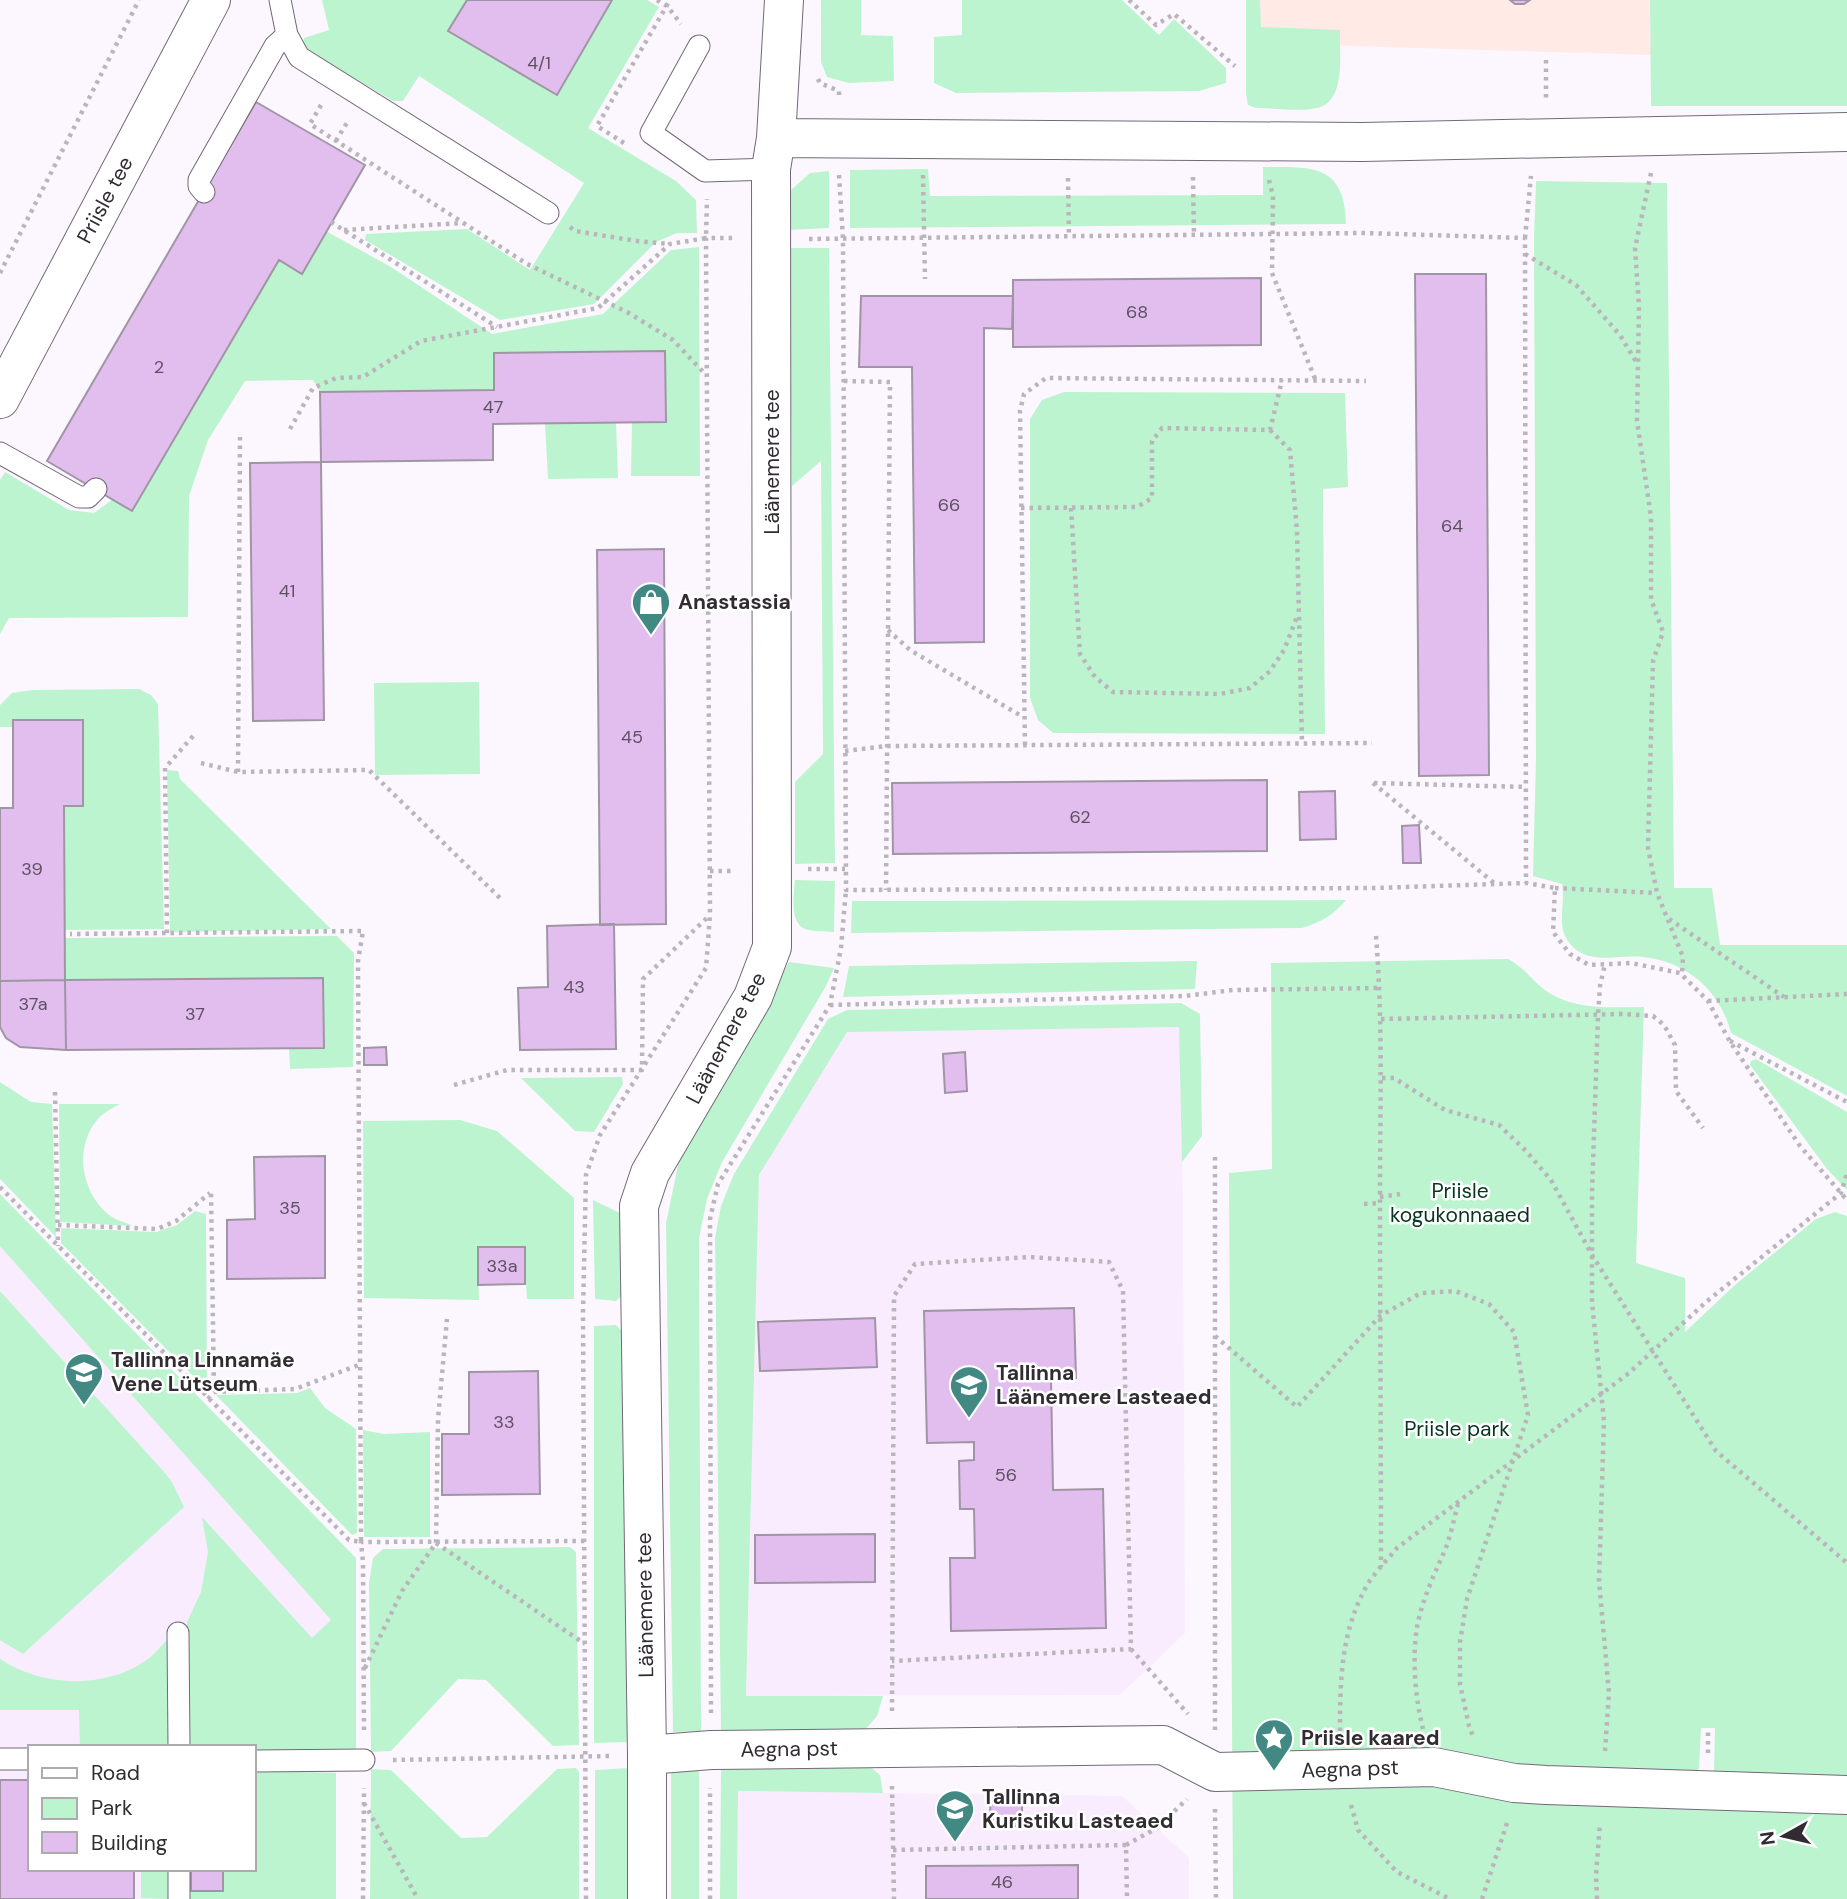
<svg xmlns="http://www.w3.org/2000/svg" width="1847" height="1899" viewBox="0 0 1847 1899" font-family="'DM Sans',sans-serif">
<rect width="100%" height="100%" fill="#fcf7fe"/>
<path fill="#f9ecfe" fill-rule="evenodd" d="M1180 1027 1183 1205 1185 1633 1120 1695 746 1696 759 1175 847 1031Z
M0 1220 336 1591V1899H0ZM30 1747H254V1869H30Z
M738 1791 1122 1796 1189 1858V1899H737Z"/>
<path fill="#ffeae5" d="M1254 0H1650L1651 55 1254 43Z"/>
<path fill="#bcf4cf" d="M322 0H467L449 31 557 95 612 0H647L659 7 588 128 676 181 696 200 697 233H677L656 242 594 304 500 320 365 240 366 234 467 229 530 270 584 183 419 76 403 101H393L307 50 303 44 304 38 329 30Z
M821 0H861V35L893 36 894 81 849 83 827 77 821 62Z
M962 0H1122L1159 35 1174 19 1226 68V83L1199 91 956 93 934 83V37L962 35Z
M1246 0H1260L1261 27 1340 30C1339 53 1347 101 1317 108 1300 112 1274 108 1256 108L1248 105 1246 94Z
M1650 0H1847V106H1651Z
M1263 167C1311 167 1345 163 1346 224L850 228V170L928 169 930 196 1263 195Z
M829 171V228L789 230 791 190 810 173Z
M1536 181 1667 183 1674 888H1712L1720 945H1847V1096L1731 1033C1720 991 1688 962 1643 957 1617 954 1586 967 1568 941 1556 924 1566 903 1562 884L1533 876 1536 758 1534 237Z
M326 231 391 267 492 334 603 314 671 250 699 247 700 476H631L632 422H666L665 351 494 353V390L320 392 313 380 245 381 208 440 189 496 188 617 9 618 0 634V480L5 472 69 510 94 513 113 499 133 510 279 260 302 273Z
M789 248H829L835 863 795 864V782L823 754 821 461 792 486Z
M1064 392 1345 393 1348 487 1323 489 1325 734 1053 733 1038 720 1030 698V419L1042 400Z
M545 423H616L618 478 548 479Z
M479 682 480 774 375 775 374 683Z
M139 689 151 695 158 704 164 929 65 930 64 806 83 805V720H13V727H0V705L12 693 33 690Z
M167 770 178 771 180 779 331 929 170 932Z
M795 880 835 881 834 932C825 931 813 932 805 929 789 923 794 894 795 880Z
M1346 900C1334 915 1321 922 1302 928L851 933 852 901Z
M337 936 354 953 353 1067 290 1069 289 1048H324L65 980V938Z
M1508 959C1526 969 1530 979 1545 990 1574 1011 1610 1007 1644 1007L1636 1263 1685 1278V1332L1736 1284 1816 1219 1835 1212 1847 1216V1789L1734 1788 1720 1781 1714 1770 1715 1728H1701L1699 1768 1692 1781 1681 1785V1799L1847 1804V1899H1233L1229 1173 1272 1169 1271 963Z
M1197 961 1195 989 843 997 849 966Z
M789 962 834 968 826 986 722 1162 707 1199 699 1238 701 1731 673 1732 666 1223 681 1151Z
M1181 1003 1200 1014 1202 1136 1182 1162 1179 1027 847 1032 759 1175 746 1696H883L877 1716 865 1730 721 1732 715 1238 721 1206 734 1174 828 1019 847 1010Z
M1756 1059 1847 1112V1190L1827 1169 1750 1065 1751 1061Z
M622 1077 623 1084 594 1132 575 1131 521 1078Z
M0 1082 31 1102 52 1104 56 1237 0 1179Z
M59 1104H120C112 1108 103 1113 97 1120 74 1148 81 1191 108 1214 114 1220 125 1222 133 1226L60 1222Z
M460 1120 497 1131 574 1198V1299H527L524 1247H478L479 1300 364 1298 363 1121Z
M0 1194 356 1558V1755L254 1754V1747H188L187 1622 201 1592 208 1552 202 1517 312 1638 331 1620 0 1246Z
M593 1200 618 1212 629 1221V1289L616 1301 595 1299Z
M195 1211 206 1214 207 1390 61 1243V1228L156 1232 177 1225Z
M0 1291 165 1473 172 1482 184 1507 23 1654 0 1640Z
M616 1325 627 1337 628 1742 594 1743V1326Z
M310 1388 325 1408 356 1429 357 1533 352 1535 216 1395 297 1393Z
M363 1430 384 1434 430 1432V1537H364Z
M570 1547 576 1552 579 1745 553 1746 486 1680 458 1679 391 1751 371 1752 369 1583 373 1558 383 1549Z
M167 1640 169 1747H80L79 1710H0V1659C42 1687 106 1690 148 1659 155 1654 161 1646 167 1640Z
M867 1764 880 1775 883 1793 738 1791 737 1899H720L721 1767Z
M576 1768 579 1772V1899H370L371 1769 391 1770 461 1838 487 1837 557 1769Z
M629 1768 630 1899H595V1770Z
M671 1768H699V1899H671Z
M254 1771 336 1773V1899H190L191 1891H223V1869H254Z
M141 1869H169V1899L141 1898Z"/>
<path fill="#e2beef" stroke="#a095a4" stroke-width="2" d="M467 0H612L557 95 448 31Z
M1510 0H1530L1524 4H1515Z
M256 102 365 165 302 274 279 260 132 511 47 461Z
M1415 274H1486L1489 775 1419 776Z
M1261 278V345L1013 347V280Z
M861 296H1013L1012 329 984 328V642L915 643 912 367H859Z
M665 351 666 422 493 424V460L321 462 320 392 494 390V353Z
M321 462 324 720 253 721 250 463Z
M664 549 666 924 600 925 597 550Z
M13 720H83V806H64L65 980 0 981V808H13Z
M1267 780V851L893 854 892 783Z
M1335 791 1336 839 1300 840 1299 792Z
M1419 825 1421 863H1403L1402 826Z
M614 924 616 1049 520 1050 518 988 548 987 547 926Z
M323 978 324 1048 66 1050 65 980Z
M65 980 66 1050 20 1047 6 1038 0 1027V981Z
M386 1047 387 1065H364V1048Z
M965 1052 967 1091 945 1093 943 1054Z
M325 1156V1278L227 1279V1220L255 1219 254 1157Z
M478 1247H525V1284L478 1285Z
M1074 1308 1076 1378 1051 1379 1053 1490 1103 1489 1106 1628 951 1631 950 1558H975L974 1509H960L959 1461 974 1460V1442L927 1443 924 1311Z
M875 1318 877 1367 760 1371 758 1322Z
M538 1371 540 1494 442 1495V1434H469V1372Z
M875 1534V1582L755 1583V1535Z
M0 1780H30V1869H134V1899H0Z
M1022 1801V1826H991L990 1802Z
M1078 1865V1899H926V1866Z
M191 1869H223V1891H191Z"/>
<g fill="none" stroke-linecap="round" stroke-linejoin="round">
<g stroke="#736877" stroke-width="23">
<path id="lane" d="M280 0 287 35 299 57 548 213
M699 46 651 133 705 171 771 169
M204 192 199 186V180L275 46 287 35
M0 453 79 497H88L96 489
M178 1633 179 1747
M0 1759H30
M254 1761 364 1760
M179 1899V1869"/>
</g>
<g stroke="#736877" stroke-width="40">
<path id="street" d="M776 138 1362 142 1847 132
M647 1755 711 1750 1163 1745 1215 1772 1434 1767 1514 1783 1546 1785 1847 1795
M647 1899V1755L639 1206 650 1173 753 997 772 947 771 169 776 138 784 0"/>
</g>
<g stroke="#736877" stroke-width="40">
<path id="secondary" d="M0 399 211 0"/>
</g>
<path stroke="#bab5bb" stroke-width="4.5" stroke-dasharray="3.5 5" stroke-linecap="butt" d="M657 0 667 6 681 24
M1129 0 1156 25 1174 14 1235 66
M1546 60V101
M818 79 820 83 839 91V100
M321 105 310 124 527 264 627 312 673 340 707 376
M336 141 348 121
M624 143 597 126 670 0
M1651 173 1635 248 1639 306 1637 421 1651 517V599L1663 632 1653 661 1648 848 1657 893 1683 957 1682 974
M839 175 843 239 846 890 1375 888 1526 883 1555 888 1553 932 1570 954 1589 965 1631 963 1680 973 1708 1001 1729 1040 1800 1146 1847 1200
M923 175 925 279
M1193 177 1194 235
M1068 178 1069 237
M1269 180 1273 196 1272 273 1316 381
M331 222 497 327
M570 227 575 231 637 241 670 244
M344 230 461 223
M1525 238 1531 176
M809 239 1364 233 1525 238 1526 883
M1525 254 1576 285 1620 335 1638 365
M0 273 139 0
M844 381 890 382 886 890
M290 429 313 388 336 378 363 377 421 341 598 308 670 244 706 238 707 199
M1270 430 1290 450 1297 531 1302 744
M1021 508 1137 507 1152 498V441L1162 428 1270 430 1282 380
M1071 508 1080 654 1095 677 1113 692 1220 694 1250 688 1270 671 1284 650 1298 614
M888 630 910 650 1023 717
M1025 745 1020 411 1024 394 1046 378 1366 381
M845 751 887 746 1372 743
M201 763 238 772 369 770 502 900
M238 772 240 434
M1373 783 1494 883
M1374 783 1527 787
M808 869H845
M710 871H733
M1555 888 1657 893
M1669 919 1784 997
M167 933 165 768 194 735
M1376 936C1383 1023 1380 1109 1380 1196 1380 1319 1381 1443 1381 1567
M1708 1001 1847 994
M830 1005 1185 996 1233 990 1380 988
M1381 1019 1624 1014 1653 1016 1664 1025 1675 1045 1676 1091 1703 1128
M1730 1041 1847 1102
M1382 1078H1394L1445 1110 1499 1125 1526 1151 1551 1180 1592 1255 1716 1451 1847 1563
M454 1085 507 1070H642L643 979 709 916
M55 1092 58 1246
M0 1187 349 1540 361 1542 358 961 363 931 70 934
M1380 1197 1400 1194
M1364 1204 1380 1203
M58 1225 157 1229 176 1221 210 1193
M1215 1336 1297 1407 1380 1316 1421 1293 1455 1291 1489 1304 1514 1332 1528 1415 1467 1599 1460 1642V1684L1469 1726 1473 1736
M214 1392 295 1389 359 1365
M208 1399 214 1392 211 1192
M436 1543 585 1644
M1131 1649 1188 1714
M365 1668 402 1591 436 1543 438 1419 447 1319
M892 1711 894 1296 915 1264 1029 1257 1109 1262 1123 1291 1131 1649 892 1661
M711 1713 710 1219 718 1184 830 1005 841 948 846 890
M1423 1729C1415 1697 1412 1659 1417 1627 1422 1600 1434 1575 1445 1550 1451 1535 1454 1519 1458 1504
M364 1730 363 1562 361 1542 585 1541
M1215 1730V1153
M1340 1731C1340 1679 1341 1628 1369 1582 1377 1570 1388 1559 1397 1548L1629 1373 1706 1302 1841 1193 1847 1173
M1605 1751 1609 1693 1599 1581 1604 1421 1592 1302V1193L1598 1015 1600 986 1605 964
M1708 1753V1728
M393 1760 611 1756
M892 1786 894 1899
M364 1803 418 1899
M1351 1805 1358 1830 1397 1872 1450 1899
M1215 1809 1216 1899
M1126 1845 1157 1828 1187 1799
M893 1850 1126 1845 1127 1899
M363 1899 364 1788
M586 1899 583 1312 586 1175 600 1135 706 968 710 915 706 238H733
M710 1899V1788
M1482 1899 1508 1820
M1597 1899 1596 1875 1600 1823"/>
<use href="#lane" stroke="#fff" stroke-width="21"/>
<use href="#street" stroke="#fff" stroke-width="38"/>
<use href="#secondary" stroke="#fff" stroke-width="38"/>
</g>
<defs>
<g id="shop-pin" transform="scale(2.0125)"><path d="M0 17L-7.5 6A9.5 9.5 0 1 1 7.5 6Z" fill="#428984" stroke="#fff"/><path d="M-5-2.5h2.3a2.7 3.5 0 0 1 5.4 0H5L5.5 6h-11ZM-1.5-2.5h3a1.5 2.3 0 0 0-3 0Z" fill="#fff"/></g>
<g id="school-pin" transform="scale(2.0125)"><path d="M0 17L-7.5 6A9.5 9.5 0 1 1 7.5 6Z" fill="#428984" stroke="#fff"/><path d="M0-5L7-2L0 1L-7-2ZM-4 1L0 2.5L4 1V4Q0 6-4 4Z" fill="#fff"/></g>
<g id="sight-pin" transform="scale(2.0125)"><path d="M0 17L-7.5 6A9.5 9.5 0 1 1 7.5 6Z" fill="#428984" stroke="#fff"/><path d="M0-6L1.8-2.2L6-1.7L2.9 1.2L3.7 5.4L0 3.3L-3.7 5.4L-2.9 1.2L-6-1.7L-1.8-2.2Z" fill="#fff"/></g>
</defs>
<g fill-rule="evenodd">
<use href="#shop-pin" x="651" y="602"/>
<use href="#school-pin" x="84" y="1372"/>
<use href="#school-pin" x="969" y="1385"/>
<use href="#sight-pin" x="1274" y="1738"/>
<use href="#school-pin" x="955" y="1809"/>
</g>
<g text-anchor="middle" dominant-baseline="central" stroke-width="5" stroke-linejoin="round" paint-order="stroke">
<g font-size="18" fill="#5d5061">
<text x="539" y="63">4/1</text>
<text x="1137" y="312">68</text>
<text x="159" y="367">2</text>
<text x="493" y="407">47</text>
<text x="949" y="505">66</text>
<text x="1452" y="526">64</text>
<text x="287" y="591">41</text>
<text x="632" y="737">45</text>
<text x="1080" y="817">62</text>
<text x="32" y="869">39</text>
<text x="574" y="987">43</text>
<text x="33" y="1004">37a</text>
<text x="195" y="1014">37</text>
<text x="290" y="1208">35</text>
<text x="502" y="1266">33a</text>
<text x="504" y="1422">33</text>
<text x="1006" y="1475">56</text>
<text x="1002" y="1882">46</text>
</g>
<g font-size="21" fill="#312c32" stroke="#fff">
<text transform="translate(105 200) rotate(-62)">Priisle tee</text>
<text transform="translate(772 462) rotate(-90)">Läänemere tee</text>
<text transform="translate(726 1038) rotate(-62)">Läänemere tee</text>
<text transform="translate(645 1605) rotate(-91)">Läänemere tee</text>
<text transform="translate(789 1749) rotate(-1)">Aegna pst</text>
<text transform="translate(1350 1769) rotate(-2)">Aegna pst</text>
</g>
<g font-size="21" font-weight="bold" fill="#312c32" stroke="#fff" text-anchor="start">
<text x="678" y="602">Anastassia</text>
<text x="111" y="1360">Tallinna Linnamäe<tspan x="111" dy="24">Vene Lütseum</tspan></text>
<text x="996" y="1373">Tallinna<tspan x="996" dy="24">Läänemere Lasteaed</tspan></text>
<text x="1301" y="1738">Priisle kaared</text>
<text x="982" y="1797">Tallinna<tspan x="982" dy="24">Kuristiku Lasteaed</tspan></text>
</g>
<g font-size="21" fill="#07351e" stroke="#fff">
<text x="1460" y="1191">Priisle<tspan x="1460" dy="24">kogukonnaaed</tspan></text>
<text x="1457" y="1429">Priisle park</text>
</g>
</g>
<rect x="28" y="1745" width="228" height="126" fill="#ffffff" stroke="#adabad" stroke-width="2"/>
<rect x="42" y="1768" width="35" height="10" fill="#ffffff" stroke="#adabad" stroke-width="2"/>
<text x="91" y="1780" font-size="21" fill="#312c32">Road</text>
<rect x="42" y="1798" width="35" height="21" fill="#bcf4cf" stroke="#adabad" stroke-width="2"/>
<text x="91" y="1815" font-size="21" fill="#312c32">Park</text>
<rect x="42" y="1832" width="35" height="21" fill="#e2beef" stroke="#adabad" stroke-width="2"/>
<text x="91" y="1850" font-size="21" fill="#312c32">Building</text>
<g transform="translate(1784 1836) rotate(262)" stroke="#ffffff" stroke-width="5" paint-order="stroke">
<path d="M0-5L12 26L0 18L-12 26Z" fill="#312c32"/>
<text y="-10" font-size="19" font-weight="bold" text-anchor="middle" fill="#312c32">N</text>
</g>
</svg>
